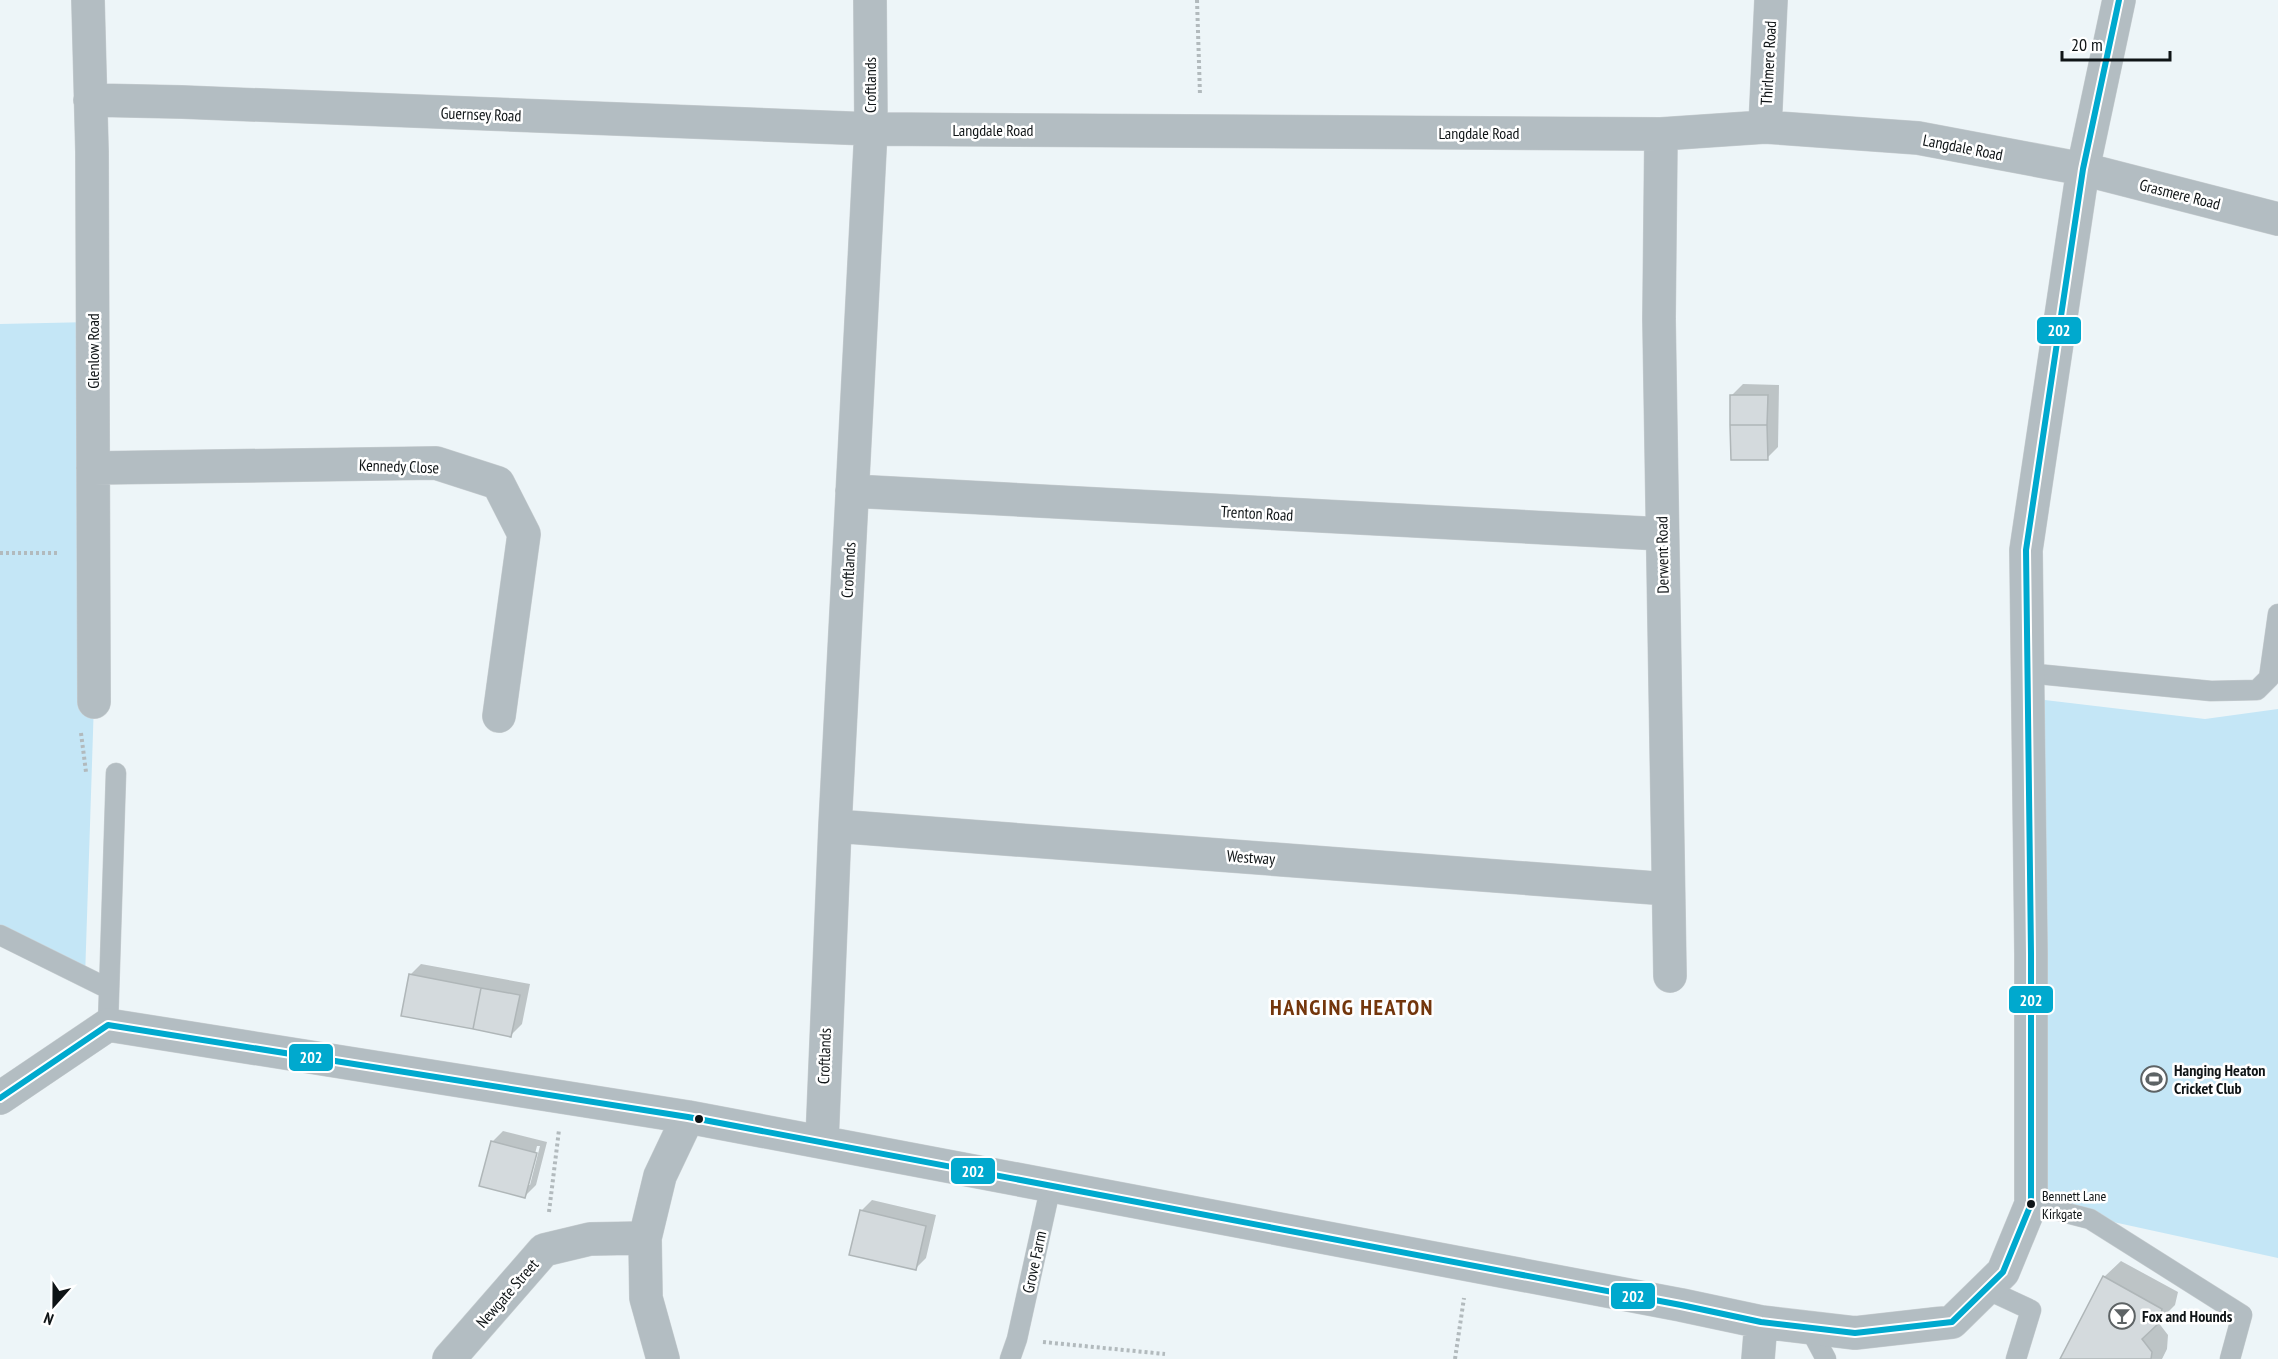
<svg xmlns="http://www.w3.org/2000/svg" width="2278" height="1359" viewBox="0 0 2278 1359" font-family="'PT Sans Narrow',sans-serif">
<rect width="100%" height="100%" fill="#edf5f8"/>
<path fill="#c4e6f6" d="M92 322 94 702 85 978 0 935V324Z
M2028 698 2205 719 2278 709V1258L2031 1204Z"/>
<path fill="#0003" fill-rule="evenodd" d="M1743 384 1779 385 1778 447 1767 458 1732 395Z
M421 964 530 984 522 1024 511 1035 410 975Z
M503 1131 547 1142 536 1185 525 1196 492 1142ZM537 1146H540L530 1185H527Z
M872 1200 936 1215 926 1258 915 1269 861 1211Z
M2121 1261 2178 1292 2175 1305 2158 1322 2168 1335 2167 1349 2162 1359H2062L2104 1277Z"/>
<path fill="#d4dadd" stroke="#afb6b8" stroke-width="1.5" d="M1730 395H1768L1767 425H1730Z
M1730 425H1767L1768 460H1731Z
M409 974 481 988 473 1029 401 1016Z
M481 988 520 995 511 1037 473 1029Z
M491 1141 537 1153 525 1198 479 1186Z
M860 1210 926 1226 916 1270 849 1255Z
M2103 1276 2162 1309 2159 1323 2142 1339 2152 1352 2151 1359H2060Z"/>
<g fill="none" stroke-linecap="round" stroke-linejoin="round">
<g stroke="#cad0d3" stroke-width="21">
<path id="lane" d="M2027 673 2211 691 2257 690 2269 678 2278 614
M0 935 109 989
M108 1025 116 773
M2031 1204 2090 1219 2242 1315 2230 1359
M1986 1289 2031 1310 2016 1359
M1809 1327 1826 1359
M1010 1359 1017 1339 1051 1185"/>
</g>
<g stroke="#cad0d3" stroke-width="34">
<path id="street" d="M88 0 92 152 94 702
M90 100 182 102 871 129 1661 134 1765 127 1918 138 2083 169 2278 219
M1765 127 1771 0
M1661 134 1659 319 1670 976
M93 468 436 463 498 483 524 534 499 716
M852 491 1662 534
M835 826 1668 889
M0 1098 108 1025 688 1117 1681 1305 1761 1322 1855 1333 1952 1322 2003 1272 2031 1204V954L2026 550 2083 169 2119 0
M822 1141 835 826 871 129 870 0
M449 1359 544 1250 590 1239 645 1238
M663 1359 646 1298 645 1238 660 1176 688 1117
M1758 1359 1761 1322"/>
</g>
<path stroke="#b2babd" stroke-width="4" stroke-dasharray="3 3" stroke-linecap="butt" d="M1197 0 1200 95
M0 553H59
M81 733 86 772
M549 1212 559 1130
M1043 1342 1165 1354
M1455 1359 1464 1298"/>
<use href="#lane" stroke="#b3bdc2" stroke-width="20"/>
<use href="#street" stroke="#b3bdc2" stroke-width="33"/>
<g stroke="#fff" stroke-width="10">
<path id="bus-1" d="M0 1098 108 1025 688 1117 1681 1305 1761 1322 1855 1333 1952 1322 2003 1272 2031 1204V954L2026 550 2083 169 2119 0"/>
</g>
<use href="#bus-1" stroke="#00a9ce" stroke-width="6"/>
</g>
<defs>
<g id="stadium-ring" transform="scale(1.35)"><circle r="9.5" fill="#fff" stroke="#5d6365" stroke-width="1.5"/><path d="M0-5a6.5 5 0 1 0 0 10a6.5 5 0 1 0 0-10ZM-3.5-1.8h7v3.6h-7Z" fill="#5d6365"/></g>
<g id="bar-ring" transform="scale(1.35)"><circle r="9.5" fill="#fff" stroke="#5d6365" stroke-width="1.5"/><path d="M-6-5H6L.8 .8V4.5H3.5V6h-7V4.5H-.8V.8Z" fill="#5d6365"/></g>
</defs>
<g fill-rule="evenodd">
<use href="#stadium-ring" x="2154" y="1079"/>
<use href="#bar-ring" x="2122" y="1316"/>
</g>
<g fill="#0f1416" stroke="#fff" stroke-width="2">
<circle cx="699" cy="1119" r="5"/>
<circle cx="2031" cy="1204" r="5"/>
</g>
<g text-anchor="middle" dominant-baseline="central" stroke-width="5" stroke-linejoin="round" paint-order="stroke">
<g font-size="14" fill="#0f1416" stroke="#fff" text-anchor="start">
<text x="2042" y="1196">Bennett Lane<tspan x="2042" dy="18">Kirkgate</tspan></text>
</g>
<g font-size="16" fill="#0f1416" stroke="#fff">
<text transform="translate(1768 63) rotate(-87)">Thirlmere Road</text>
<text transform="translate(870 85) rotate(-90)">Croftlands</text>
<text transform="translate(481 114) rotate(2)">Guernsey Road</text>
<text x="993" y="130">Langdale Road</text>
<text x="1479" y="133">Langdale Road</text>
<text transform="translate(1963 147) rotate(11)">Langdale Road</text>
<text transform="translate(2180 194) rotate(14)">Grasmere Road</text>
<text transform="translate(93 351) rotate(-90)">Glenlow Road</text>
<text transform="translate(399 466) rotate(2)">Kennedy Close</text>
<text transform="translate(1257 513) rotate(3)">Trenton Road</text>
<text transform="translate(1662 555) rotate(-91)">Derwent Road</text>
<text transform="translate(848 570) rotate(-87)">Croftlands</text>
<text transform="translate(1251 857) rotate(4)">Westway</text>
<text transform="translate(824 1056) rotate(-88)">Croftlands</text>
<text transform="translate(1034 1262) rotate(-78)">Grove Farm</text>
<text transform="translate(507 1293) rotate(-49)">Newgate Street</text>
</g>
<g font-size="16" font-weight="bold" fill="#0f1416" stroke="#fff" text-anchor="start">
<text x="2174" y="1070">Hanging Heaton<tspan x="2174" dy="18">Cricket Club</tspan></text>
<text x="2142" y="1316">Fox and Hounds</text>
</g>
<g font-size="22" font-weight="bold" letter-spacing="1.5" fill="#73360c" stroke="#fff">
<text x="1352" y="1007">HANGING HEATON</text>
</g>
</g>
<g stroke="#fff" stroke-width="2">
<rect x="2036" y="316" width="46" height="29" rx="6" fill="#00a9ce"/>
<rect x="2008" y="985" width="46" height="29" rx="6" fill="#00a9ce"/>
<rect x="288" y="1043" width="46" height="29" rx="6" fill="#00a9ce"/>
<rect x="950" y="1157" width="46" height="28" rx="6" fill="#00a9ce"/>
<rect x="1610" y="1282" width="46" height="28" rx="6" fill="#00a9ce"/>
</g>
<g font-size="16" text-anchor="middle" font-weight="bold" fill="#fff">
<text x="2059" y="336">202</text>
<text x="2031" y="1006">202</text>
<text x="311" y="1063">202</text>
<text x="973" y="1177">202</text>
<text x="1633" y="1302">202</text>
</g>
<g transform="translate(54 1305) rotate(201)" stroke="#ffffff" stroke-width="4.5" paint-order="stroke">
<path d="M0-4.5L10 22L0 15L-10 22Z" fill="#0f1416"/>
<text y="-9" font-size="16" font-weight="bold" text-anchor="middle" fill="#0f1416">N</text>
</g>
<path d="M2062 51v9h108v-9" fill="none" stroke="#0f1416" stroke-width="3"/>
<text x="2071" y="51" font-size="18" fill="#0f1416" stroke="#ffffff" stroke-width="4.5" paint-order="stroke">20 m</text>
</svg>
